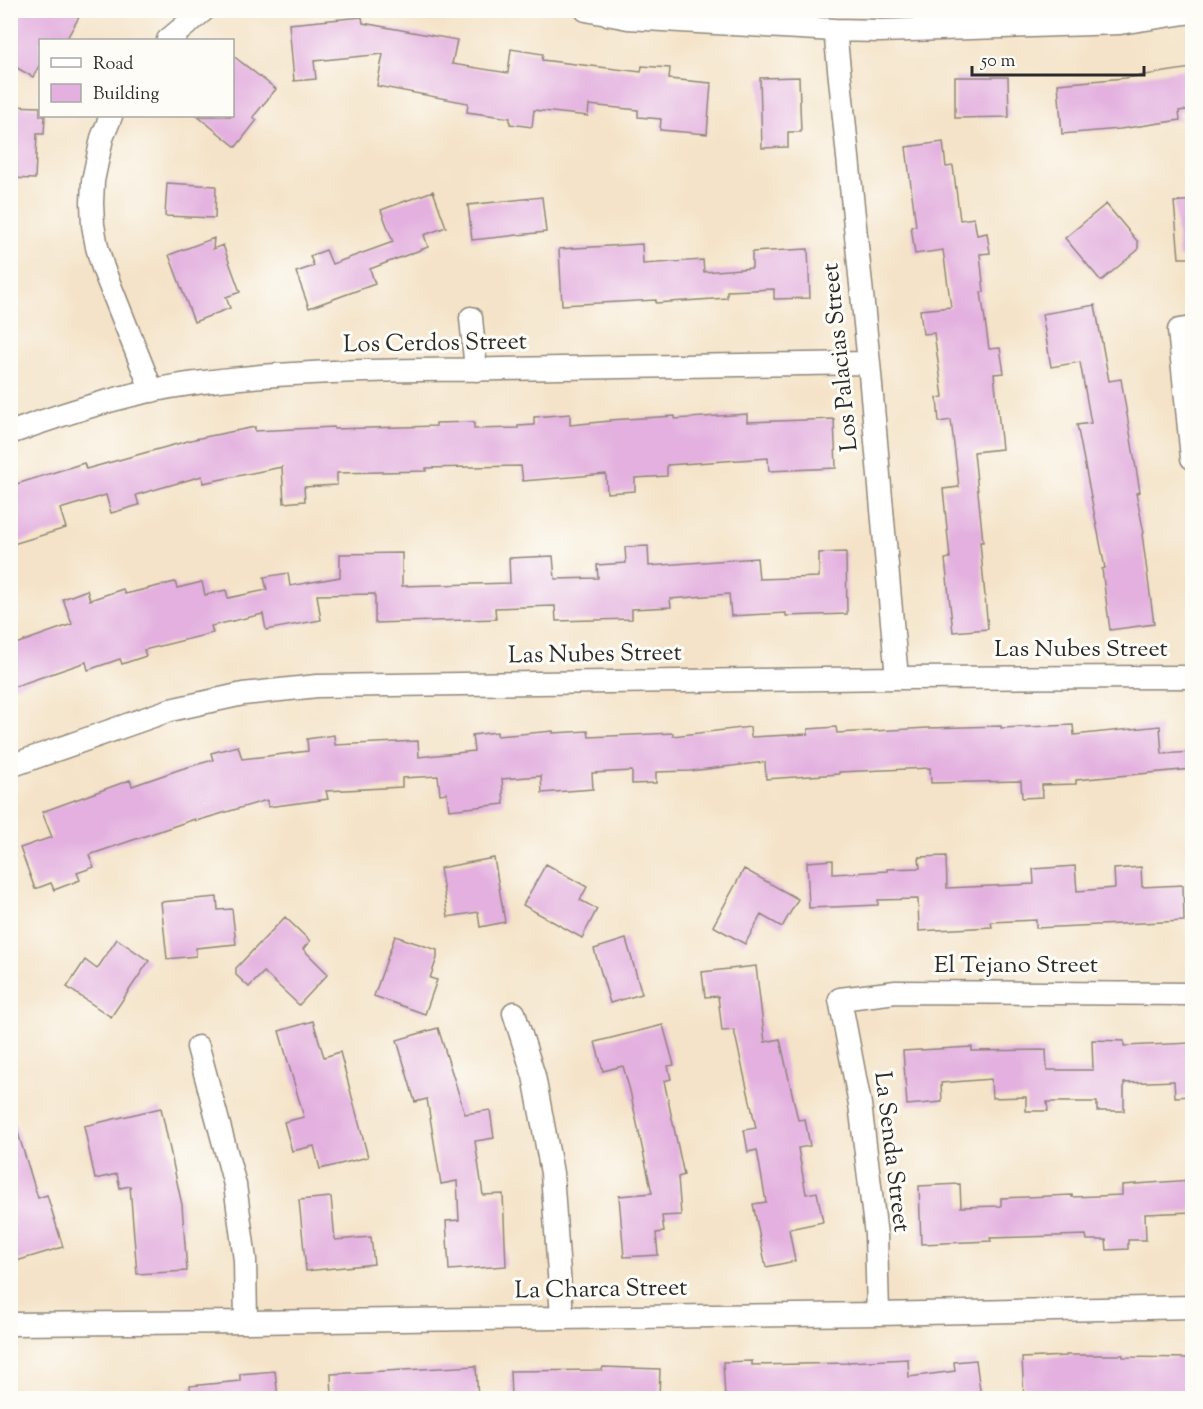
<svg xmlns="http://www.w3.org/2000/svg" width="1203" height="1409" viewBox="0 0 1203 1409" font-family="'Sorts Mill Goudy',serif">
<rect width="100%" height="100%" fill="#fdfcf7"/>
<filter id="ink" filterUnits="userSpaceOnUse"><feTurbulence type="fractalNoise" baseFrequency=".0167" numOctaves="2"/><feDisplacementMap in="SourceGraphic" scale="12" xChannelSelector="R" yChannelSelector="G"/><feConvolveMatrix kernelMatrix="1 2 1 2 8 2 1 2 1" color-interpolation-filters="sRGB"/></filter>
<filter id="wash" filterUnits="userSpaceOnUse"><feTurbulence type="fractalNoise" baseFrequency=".008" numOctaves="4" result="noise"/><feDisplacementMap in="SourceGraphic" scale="24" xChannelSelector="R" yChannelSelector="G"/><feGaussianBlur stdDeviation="1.35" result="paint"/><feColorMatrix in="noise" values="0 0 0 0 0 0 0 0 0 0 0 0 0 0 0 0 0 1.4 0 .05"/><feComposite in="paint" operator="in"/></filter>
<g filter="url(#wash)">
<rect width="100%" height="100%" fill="#f4e3c8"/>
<g id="blocks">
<path fill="#e3b0df" d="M10 10H83L66 40H40V64L33 77 10 64Z
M362 17 363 23 457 40 452 64 508 73 511 49 543 54 542 60 641 72 642 66 670 68 669 79 711 83 707 134 660 130 661 119 638 117V110L589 105 588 116 534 110 532 127 510 124V118L467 112 468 103 377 86 383 54 314 61 316 79 294 81 289 24Z
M232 55 276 89 253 117 257 120 236 147 197 116H232Z
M1191 68 1192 79V109L1179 111 1180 120 1120 129 1062 134 1058 84 1125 78Z
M799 77 801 132H788V147L762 148 760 78Z
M955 77H1008L1009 117 955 118Z
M10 106 40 107V116H45L44 134H37L35 179 10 178Z
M943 142 946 167 953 166 960 220 974 218 977 235 987 233 990 253 980 254 984 292H981L989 349 1000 348 1004 373 994 374 1002 449 974 452 983 542H980L988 629 953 632 945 559 950 558 943 489 959 487 951 420 939 422 937 398 943 397 934 333 923 334 920 310 951 307 943 250 915 254 911 226H916L906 147Z
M167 183 216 186 215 218 165 216Z
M433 191 446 227 424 235 428 247 370 269 375 284 309 308 296 272 314 266 310 256 326 250 332 264 393 242 381 210Z
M542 197 546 232 472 240 468 205Z
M1192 200V258H1179L1174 202Z
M1106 204 1138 242V250L1101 281 1065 238Z
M214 238 213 249 223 245 240 292 226 297 230 308 194 322 169 255Z
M642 244 643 264 703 260 704 272 752 268V252L808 249 810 298 774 299V289L727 291V298L656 303V300L562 305 559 249Z
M1095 305 1109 381 1121 379 1140 492 1136 493 1144 533 1142 534 1154 624 1110 630 1102 569 1105 568 1077 425 1091 423 1080 362 1051 367 1042 314Z
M570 414V425L610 421V420L675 416V419L747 414V422L834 419 836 468 769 471 768 458 667 465V476L635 478V491L607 493 606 474 523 481 521 466 426 468V471L337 473V485L304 487 305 501 284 503 282 467 203 483 202 476 136 495 139 505 111 513 106 495 60 509 66 528 10 545V486L84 463 86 469 195 439 255 427V431L334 427V429L436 426V423L474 422V429L518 428V426L534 425V417Z
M648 546 649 566 757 558 759 579 819 577V553L846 552 847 614 786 616V613L731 616 729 594 670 599 671 607 632 609V619L556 621 555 606 495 608 496 619 375 623V594L317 595 321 620 266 630 263 614 211 626 213 633 144 650 146 656 122 664 120 659 88 670 86 662 10 688V646L72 624 63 599 87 590 90 600 123 589 125 594 175 582 177 588 202 582 205 595 226 590 228 598 267 590 264 577 288 573 290 586 340 577V554L402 553V586L510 583 509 558 553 556 555 579 598 578 597 565 626 563 625 547Z
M1073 725 1074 735 1160 726 1162 754 1192 752V769L1076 780V784L1042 785 1043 797 1022 798 1021 781 931 783 930 768 839 772V774L766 779 765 762 690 771 656 772V783L632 784V771L592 773 593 789 542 793 541 776 502 779 504 804 449 810 447 793 440 794 438 776 402 778V787L326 791 328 799 268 807 267 800 196 821 195 819 89 855 94 867 77 873 80 880 54 890 51 883 35 889 20 848 52 837 42 812 130 780 132 786 181 769 213 760 211 753 238 746 242 759 308 751 307 739 334 735 335 745 418 741 419 757 474 751 472 735 497 732V736L553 731V733L588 731 589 737 673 733V736L750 727 751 737 808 734V729L836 727 837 733 928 728 1001 726V728Z
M946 856 947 888 1034 884 1033 869 1075 866 1077 891 1115 888 1114 869 1141 867 1142 887 1183 885 1184 921 1036 928V920L991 922 992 927 919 931 918 899 878 900V905L809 908 807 862 833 860V874L887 871V869L920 868 919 857Z
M494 858 505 922 480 927 478 912 448 917 440 868Z
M546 864 587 887 580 900 597 909 582 938 523 905Z
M744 869 798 899 782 927 761 915 745 944 713 926Z
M217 897 218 910 232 909 236 944 196 948V956L167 959 161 902Z
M285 917 310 941 303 949 328 974 299 1005 264 972 249 987 236 975V968Z
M395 936 437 950V958L430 978 437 980 425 1014 374 996Z
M117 939 149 961 111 1017 67 987 85 960 97 969Z
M626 939 642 994 610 1003 594 949Z
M756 966 765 1042 780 1039 798 1120 805 1119 810 1146 798 1148 806 1194 817 1192 823 1222 789 1229 795 1261 766 1267 753 1204 766 1202 757 1150 748 1152 744 1130 756 1128 734 1030 722 1031 718 996 705 997 702 972Z
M313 1021 324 1057 340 1052 368 1157 320 1169 314 1146 292 1151 284 1122 304 1117 279 1031Z
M663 1025 674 1065 668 1066 671 1079 664 1081 684 1175 678 1177 681 1215 662 1216 664 1232 656 1233 658 1255 624 1257 619 1196 652 1193 630 1091 623 1066 603 1071 595 1042Z
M438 1028 465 1114 490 1110 494 1138 475 1141 483 1195 503 1194 506 1266 449 1270 446 1221 459 1220 457 1181 441 1184 427 1099 415 1102 397 1040Z
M1092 1040 1124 1041V1046L1192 1043V1096L1175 1097 1174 1081 1124 1083V1111H1097V1102H1047L1048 1111H1026V1097L992 1098 991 1079 941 1083 942 1102 907 1105 903 1051 972 1047V1051L1046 1050 1047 1070H1093Z
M161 1108 182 1205 187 1271 137 1274 130 1186 120 1188 117 1174 95 1179 84 1126Z
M10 1123H15L38 1198 47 1195 63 1247 10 1263Z
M1192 1180V1212L1145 1214 1146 1240H1128V1249L1107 1250 1106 1240H1087L1086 1235 990 1238 991 1241 921 1244 919 1186 960 1184 961 1207 1001 1206V1198L1072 1195V1197L1122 1195V1185Z
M331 1197 335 1240 371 1237 374 1264 306 1271 299 1200Z
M1066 1355H1123V1357L1192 1358V1398L1123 1397V1398H1024L1022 1358 1066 1356Z
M908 1359 909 1377 955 1371 954 1362 976 1360 981 1398H725L723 1362 752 1361V1365L848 1363V1362Z
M476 1366 478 1398H332L331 1374Z
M603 1367 660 1369 659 1398H511L510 1371 602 1370Z
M275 1371 278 1398H191L190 1386 240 1381V1374Z"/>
</g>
</g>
<g filter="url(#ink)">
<use href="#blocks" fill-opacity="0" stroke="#90877a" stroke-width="1.5"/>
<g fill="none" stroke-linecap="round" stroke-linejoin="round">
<g stroke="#90877a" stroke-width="25">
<path id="street" d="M586 10 628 18 835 30 879 31 1120 23 1192 12
M835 30 869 363 897 678
M168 40 204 10
M111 116 102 138 93 181 92 203 93 225 97 247 103 268 152 391
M471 318 476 370
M1192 328 1179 330 1192 458
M10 433C67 412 130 392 189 384 293 369 398 371 502 369 624 367 746 365 869 363
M10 766 170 710 243 694 317 686 897 678 1192 677
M514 1013 534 1076 552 1173 562 1317
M198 1047 235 1185 245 1260 246 1322
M878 1314 876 1235 860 1104 840 999 896 992 1192 994
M10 1324 246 1322 878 1314 1192 1307"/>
</g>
<use href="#street" stroke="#fff" stroke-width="22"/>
</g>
</g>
<g text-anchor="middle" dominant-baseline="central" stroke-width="6" stroke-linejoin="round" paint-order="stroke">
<g font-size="24" fill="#2b2b2b" stroke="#fdfcf7">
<text transform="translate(435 344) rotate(-1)">Los Cerdos Street</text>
<text transform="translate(841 357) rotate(-96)">Los Palacias Street</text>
<text x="1081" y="650">Las Nubes Street</text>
<text transform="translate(595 655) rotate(-1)">Las Nubes Street</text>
<text x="1016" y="966">El Tejano Street</text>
<text transform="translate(891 1152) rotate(83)">La Senda Street</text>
<text transform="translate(601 1290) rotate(-1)">La Charca Street</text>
</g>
</g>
<rect width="1203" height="1409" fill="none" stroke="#fdfcf7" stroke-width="36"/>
<rect x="39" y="39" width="195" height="78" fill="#fdfcf7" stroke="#a9a8a5" stroke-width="1.5"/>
<rect x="51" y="58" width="30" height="9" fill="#ffffff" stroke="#a9a8a5" stroke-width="1.5"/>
<text x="93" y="69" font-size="18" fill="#2b2b2b">Road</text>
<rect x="51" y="84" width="30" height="18" fill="#e3b0df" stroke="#a9a8a5" stroke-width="1.5"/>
<text x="93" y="99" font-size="18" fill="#2b2b2b">Building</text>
<path d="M972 66v9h172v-9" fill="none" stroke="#2b2b2b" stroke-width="3"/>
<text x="981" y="66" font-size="18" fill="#2b2b2b" stroke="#fdfcf7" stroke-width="4.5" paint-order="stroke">50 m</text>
</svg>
